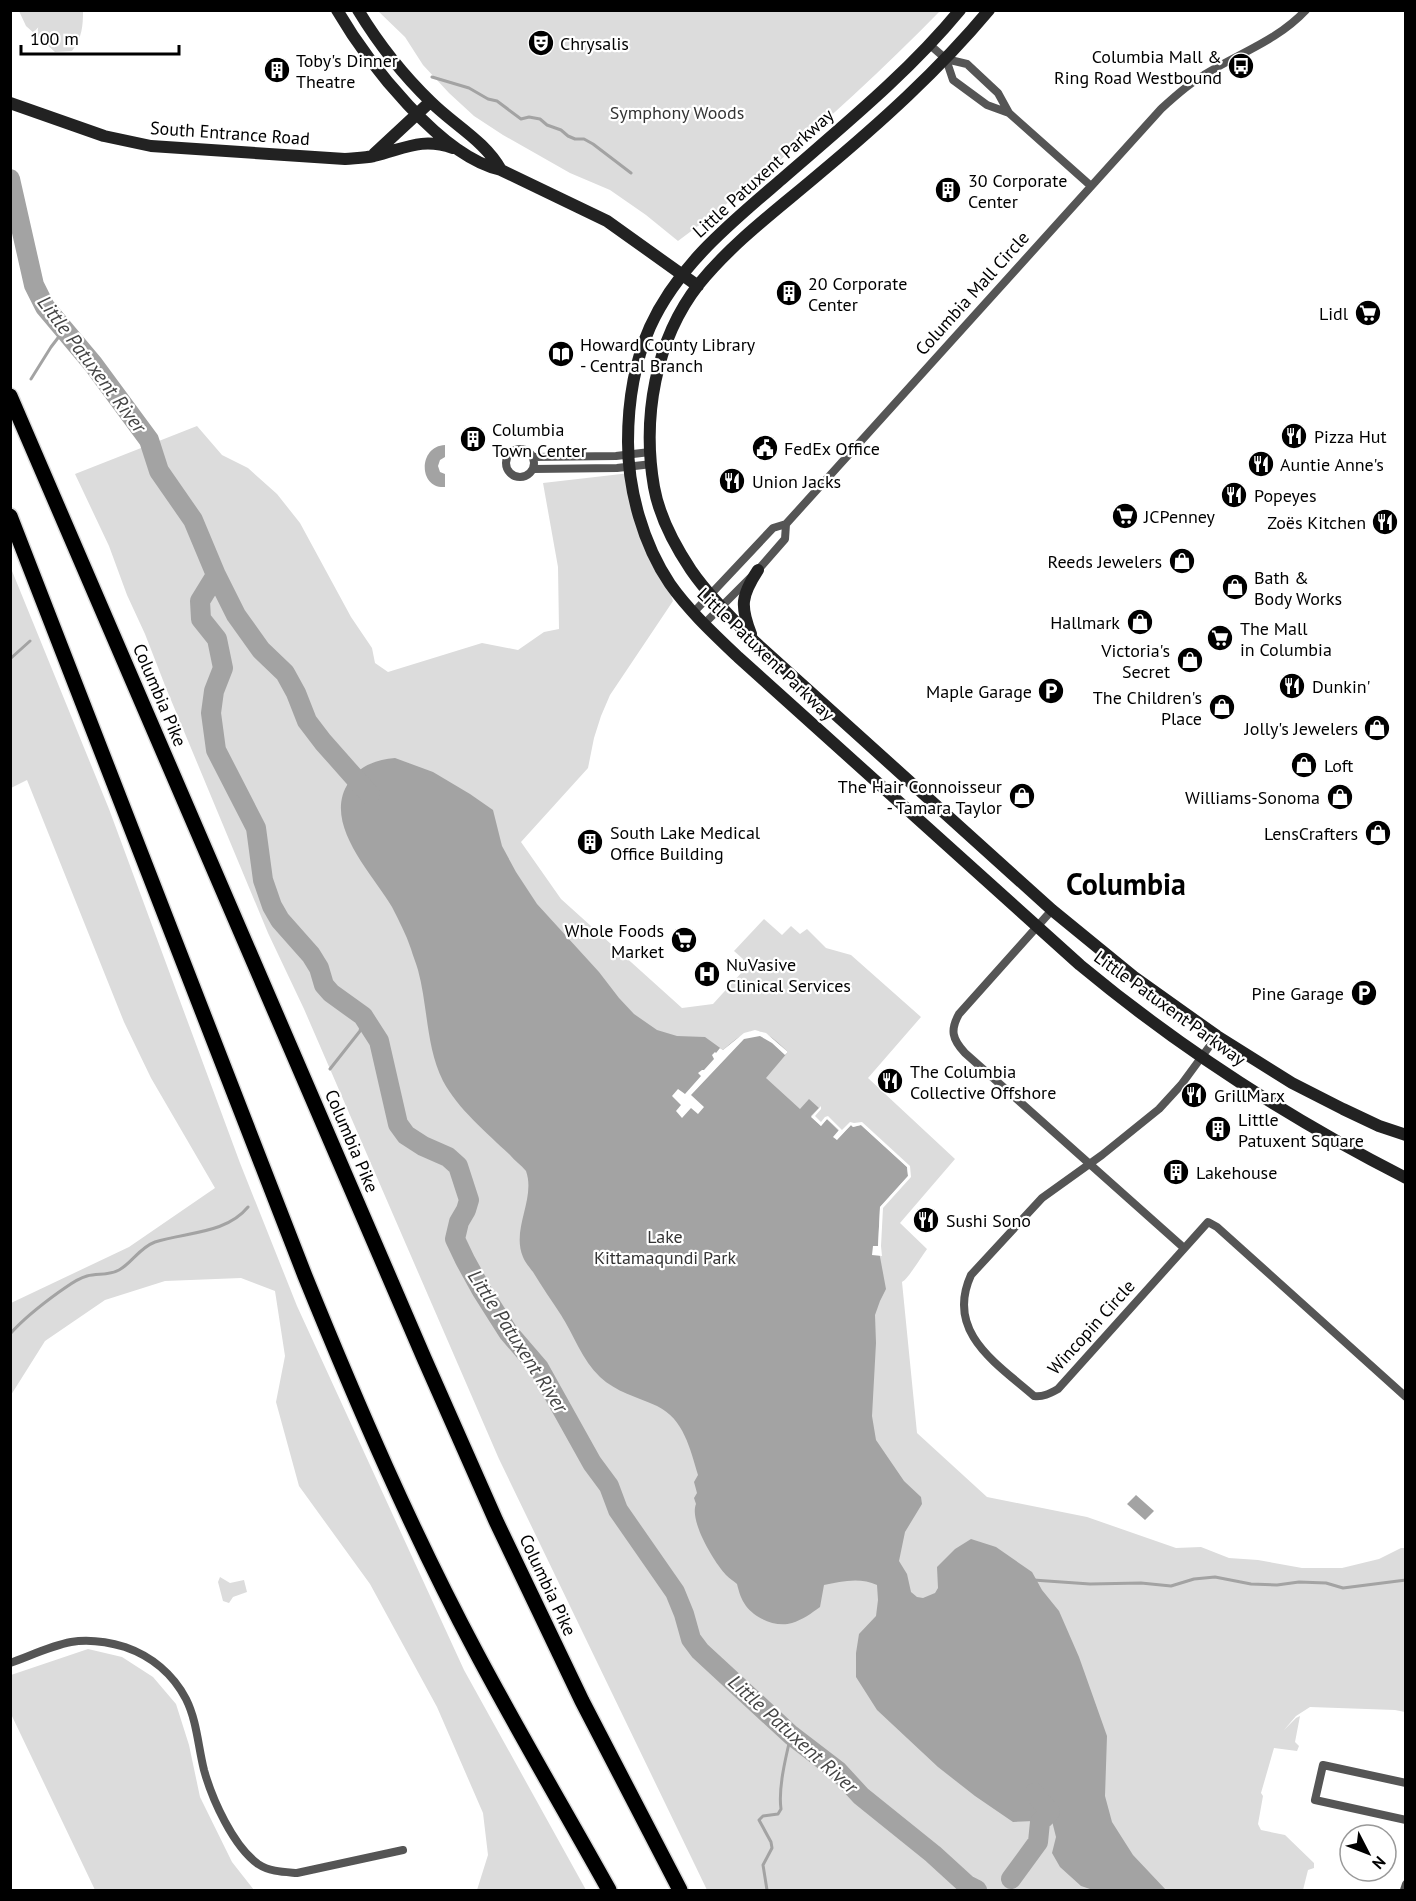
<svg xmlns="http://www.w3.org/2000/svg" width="1416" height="1901" viewBox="0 0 1416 1901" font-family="'PT Sans',sans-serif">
<rect width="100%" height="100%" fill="#fff"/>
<path fill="#dcdcdc" d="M19 11H83C83 26 82 38 72 51L55 52 26 26Z
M378 11H940C860 93 770 173 678 241L646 215 610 190 570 173 503 135 474 116 449 93 423 65 405 37Z
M197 426 222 455 248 468 277 494 300 523 351 617 372 648 375 663 388 672 482 643 518 650 544 632 559 629 558 567 543 483 630 473 659 564 673 601 610 695 601 716 594 738 588 768 521 842 561 899 682 1008 713 1004 743 971V959L734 951 764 919 782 935 791 926 800 934 807 929 826 948 851 955 921 1017 868 1078 955 1159 900 1223 927 1249C922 1256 908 1279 902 1282L917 1433 987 1497 1087 1517 1176 1548 1201 1547 1229 1558 1258 1560 1302 1568H1342L1379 1559 1401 1548H1405V1712L1395 1710 1310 1707 1296 1716 1284 1730 1296 1718 1300 1716 1295 1742 1299 1746 1297 1751 1274 1748 1261 1793 1263 1796 1258 1824 1261 1830 1285 1835 1314 1863V1868L1308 1870 1303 1890H707L499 1459 304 1009 268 933 166 688 145 634 127 595 109 546 75 474Z
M10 566 109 809 240 1163 297 1306 464 1670 586 1890H477L488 1855 483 1813 437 1707 370 1584 299 1486 276 1402 285 1356 275 1291 241 1278 165 1281 105 1300 45 1341 11 1395V1303L129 1247 215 1188 151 1078 124 1022 27 780 11 788Z
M220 1577 230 1583 244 1580 247 1592 233 1597 229 1603 223 1601 218 1582Z
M88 1649 122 1657 153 1677 176 1704 189 1745 200 1797 232 1862 254 1890H95L11 1714V1675Z"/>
<path fill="#a3a3a3" d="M445 445V457L440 460 438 466 440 472 445 474V487C418 489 418 446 445 445Z
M395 758 433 772 470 794 493 810 502 846 516 872 537 904 599 972 619 998 634 1014 657 1030 677 1036 705 1037 723 1050C753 1024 760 1025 788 1052L766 1078 800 1109 809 1099 819 1108 811 1116 821 1126 827 1119 839 1131 836 1140 851 1125 853 1127 861 1125 907 1167 908 1176 880 1207 878 1246 886 1289 880 1301 875 1315 876 1343 872 1416 876 1440 904 1481 921 1497 922 1504 905 1532 899 1561 907 1574 911 1592 917 1597 923 1598 935 1593 938 1588 937 1567 955 1549 971 1539 996 1547 1032 1572 1042 1590 1059 1611 1079 1657 1107 1736 1105 1796 1112 1822 1133 1855 1166 1890H1093L1081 1886 1060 1867 1052 1853 1056 1837 1050 1813 1034 1821 1013 1822 975 1796 938 1767 877 1710 856 1677V1653L859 1634 876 1616 878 1600 877 1585C861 1577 841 1581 824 1585L820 1607C812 1613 802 1620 792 1623 776 1628 755 1618 746 1606 741 1599 739 1592 737 1584 734 1581 730 1579 726 1575 714 1562 689 1521 696 1504L694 1498 697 1493 694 1482 698 1475C690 1449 684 1419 657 1406 637 1397 616 1392 600 1377 582 1360 574 1335 561 1315 552 1301 542 1287 533 1272 530 1268 525 1262 523 1257 511 1229 536 1199 526 1171 521 1165 515 1161 510 1155 487 1133 458 1109 443 1081 426 1047 428 1007 418 970 416 963 413 956 411 949 406 934 399 921 392 907 373 874 321 823 349 782 360 765 376 760 395 758Z
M1136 1495 1154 1511 1145 1520 1127 1504Z"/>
<path fill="#fff" d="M755 1030 766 1033 788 1052 785 1055 772 1043 760 1036 744 1039 691 1095 704 1107 698 1114 691 1108 682 1118 676 1111 681 1105 672 1096 678 1089 685 1094 701 1076 698 1073 702 1070H704L714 1059 712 1055 715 1052 716 1053 720 1048 723 1050 744 1033Z
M821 1106V1109L815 1116 821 1122 825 1117 828 1116 842 1130 850 1122 854 1123 862 1122 910 1166 911 1177 883 1208 881 1246 882 1256 872 1255 873 1246H878L880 1207 908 1176 907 1167 861 1125 853 1127 851 1125 837 1140 833 1137 839 1130 827 1119 821 1126 811 1117Z"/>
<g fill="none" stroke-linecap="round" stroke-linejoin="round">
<path stroke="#a3a3a3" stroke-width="3" d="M432 77 469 88 488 99 497 101 521 119 529 117 540 119 547 125 561 130 568 136 575 139H584L593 144 631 173
M31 379 51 347 64 330
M10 659 30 641
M330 1069 360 1031 363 1016
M10 1334C25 1317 41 1305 59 1292 68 1286 76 1279 87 1276 98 1273 108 1276 119 1270 132 1263 139 1248 155 1242 186 1232 226 1234 248 1207
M1033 1580 1090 1584 1141 1583 1171 1586 1194 1579 1215 1577 1251 1584 1277 1585 1299 1582 1326 1583 1343 1588 1406 1580
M767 1890 763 1865 772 1848 771 1842 759 1820 763 1816 778 1814 781 1809C778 1788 786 1756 791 1735"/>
<path stroke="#a3a3a3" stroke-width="20" d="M10 179 34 285 45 307 93 364 149 440 159 471 193 520 216 575 200 601 201 619 217 639 223 668 214 691 211 713 216 750 256 828 263 880 272 906 280 920 311 955 319 968 324 985 331 993 363 1016 379 1041 398 1124 406 1135 423 1146 448 1157 458 1166 469 1200 466 1210 459 1222 455 1239 465 1260 482 1291 508 1332 539 1368 592 1463 609 1486 618 1510 675 1592 684 1614 691 1639 700 1651 791 1735 838 1771 861 1796 933 1854 967 1885 977 1890
M216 575 236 615 261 650 285 673 296 693 307 721 323 742 370 795
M1011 1879 1038 1842 1040 1822 1050 1812 1034 1793"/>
<g stroke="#dbdbdb" stroke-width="18">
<path id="highway" d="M10 396 424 1358 496 1521 582 1701 680 1890
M10 516 305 1276C357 1404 411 1530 476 1652 519 1733 565 1811 609 1890"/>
</g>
<path stroke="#555" stroke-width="8" d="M930 45 946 59 967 64 998 93 1009 113 1091 186
M946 59 953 80 987 105 1009 113
M506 463a14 14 0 1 1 28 0a14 14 0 1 1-28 0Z
M533 457 616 456 650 452
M533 469 617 468 652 464
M693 613 773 528 786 524 1161 109C1174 97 1188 84 1204 75 1239 53 1277 41 1306 10
M704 624 758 570 785 539 786 524
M1052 910 959 1014C950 1030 952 1039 965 1053L1184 1248
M1217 1036 1181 1085 1159 1109 1102 1155 1042 1198 971 1275C945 1332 996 1363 1034 1396 1043 1397 1049 1394 1058 1389L1208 1222 1217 1227 1406 1397
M10 1663C30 1656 50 1646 71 1642 89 1639 108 1642 125 1647 151 1656 173 1674 186 1699 197 1721 198 1746 204 1770 212 1799 233 1846 258 1864 270 1872 284 1872 297 1873L403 1850
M1406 1783 1323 1765 1315 1800 1406 1820
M1404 1890 1406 1884"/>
<path stroke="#222" stroke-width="12" d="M337 10C368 63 441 157 501 170L607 221 698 286
M358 10C378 43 403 75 431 102 454 125 485 141 501 170
M960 10C908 73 844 125 782 179 732 222 678 265 650 327 634 363 628 403 628 442 628 490 643 544 670 584 689 611 714 634 738 657L1080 965C1180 1048 1290 1119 1406 1178
M989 10C938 71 880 123 819 174 778 209 733 242 699 284 655 340 642 418 654 487 659 515 675 546 691 570 709 596 732 618 754 641L1052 910 1134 977 1217 1036 1292 1083 1343 1109 1379 1126 1406 1135
M10 103 104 136 151 146 345 159C354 158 364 158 374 156 404 149 421 137 453 148
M374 154 430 102
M751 634C740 606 741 596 758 570"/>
<use href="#highway" stroke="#000" stroke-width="15"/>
</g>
<defs>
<g id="theatre-disc" transform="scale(1.35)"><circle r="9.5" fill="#000" stroke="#fff"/><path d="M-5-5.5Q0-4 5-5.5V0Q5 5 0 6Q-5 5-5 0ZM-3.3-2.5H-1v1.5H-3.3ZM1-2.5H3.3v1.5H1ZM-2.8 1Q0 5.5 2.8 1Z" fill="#fff"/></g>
<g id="bus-disc" transform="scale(1.35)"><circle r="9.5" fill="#000" stroke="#fff"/><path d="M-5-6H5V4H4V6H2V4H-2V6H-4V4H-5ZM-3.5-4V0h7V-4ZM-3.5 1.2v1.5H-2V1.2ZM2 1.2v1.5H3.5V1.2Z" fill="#fff"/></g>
<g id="building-disc" transform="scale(1.35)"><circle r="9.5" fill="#000" stroke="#fff"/><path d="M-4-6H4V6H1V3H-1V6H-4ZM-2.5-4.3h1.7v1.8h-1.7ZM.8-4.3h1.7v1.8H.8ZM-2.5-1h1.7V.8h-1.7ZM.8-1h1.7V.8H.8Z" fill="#fff"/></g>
<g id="supermarket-disc" transform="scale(1.35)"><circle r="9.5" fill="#000" stroke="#fff"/><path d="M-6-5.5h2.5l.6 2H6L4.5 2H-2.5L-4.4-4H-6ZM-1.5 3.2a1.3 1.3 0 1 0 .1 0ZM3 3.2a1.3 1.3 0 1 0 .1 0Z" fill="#fff"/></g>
<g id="library-disc" transform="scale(1.35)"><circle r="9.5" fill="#000" stroke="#fff"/><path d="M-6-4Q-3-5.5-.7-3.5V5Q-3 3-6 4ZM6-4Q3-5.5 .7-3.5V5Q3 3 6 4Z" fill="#fff"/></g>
<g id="restaurant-disc" transform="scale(1.35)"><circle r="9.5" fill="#000" stroke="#fff"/><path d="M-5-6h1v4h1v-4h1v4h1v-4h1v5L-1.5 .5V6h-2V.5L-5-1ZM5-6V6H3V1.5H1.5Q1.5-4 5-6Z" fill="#fff"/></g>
<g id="civic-disc" transform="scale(1.35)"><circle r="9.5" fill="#000" stroke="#fff"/><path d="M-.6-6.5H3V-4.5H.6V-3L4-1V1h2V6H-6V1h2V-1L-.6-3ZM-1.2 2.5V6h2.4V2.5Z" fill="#fff"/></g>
<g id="shop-disc" transform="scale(1.35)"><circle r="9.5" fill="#000" stroke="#fff"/><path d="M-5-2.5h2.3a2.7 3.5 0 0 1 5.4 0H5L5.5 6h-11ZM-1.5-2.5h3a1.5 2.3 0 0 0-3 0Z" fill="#fff"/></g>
<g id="parking-disc" transform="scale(1.35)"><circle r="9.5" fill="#000" stroke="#fff"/><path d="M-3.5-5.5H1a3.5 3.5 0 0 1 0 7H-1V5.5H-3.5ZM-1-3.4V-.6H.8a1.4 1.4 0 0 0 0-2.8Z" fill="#fff"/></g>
<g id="hospital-disc" transform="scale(1.35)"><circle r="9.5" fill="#000" stroke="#fff"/><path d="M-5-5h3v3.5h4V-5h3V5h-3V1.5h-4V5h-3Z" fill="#fff"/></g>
</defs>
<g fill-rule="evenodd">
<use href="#theatre-disc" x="541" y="43"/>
<use href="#bus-disc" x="1241" y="66"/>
<use href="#building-disc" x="277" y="70"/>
<use href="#building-disc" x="948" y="190"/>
<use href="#building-disc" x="789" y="293"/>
<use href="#supermarket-disc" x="1368" y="313"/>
<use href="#library-disc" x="561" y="354"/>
<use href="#restaurant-disc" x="1294" y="436"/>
<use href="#building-disc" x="473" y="439"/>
<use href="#civic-disc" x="765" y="448"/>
<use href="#restaurant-disc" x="1261" y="464"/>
<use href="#restaurant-disc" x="732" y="481"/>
<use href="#restaurant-disc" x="1234" y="495"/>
<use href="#supermarket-disc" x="1125" y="516"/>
<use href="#restaurant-disc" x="1385" y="522"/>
<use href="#shop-disc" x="1182" y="561"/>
<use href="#shop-disc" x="1235" y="587"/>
<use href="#shop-disc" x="1140" y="622"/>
<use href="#supermarket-disc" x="1220" y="638"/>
<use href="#shop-disc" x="1190" y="660"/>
<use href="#restaurant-disc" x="1292" y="686"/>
<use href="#parking-disc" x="1051" y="691"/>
<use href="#shop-disc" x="1222" y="707"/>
<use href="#shop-disc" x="1377" y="728"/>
<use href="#shop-disc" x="1304" y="765"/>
<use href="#shop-disc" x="1022" y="796"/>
<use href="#shop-disc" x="1340" y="797"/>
<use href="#shop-disc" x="1378" y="833"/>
<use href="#building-disc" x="590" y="842"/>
<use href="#supermarket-disc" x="684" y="940"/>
<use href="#hospital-disc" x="707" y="974"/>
<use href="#parking-disc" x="1364" y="993"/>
<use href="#restaurant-disc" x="890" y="1081"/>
<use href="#restaurant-disc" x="1194" y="1095"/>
<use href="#building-disc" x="1218" y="1129"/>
<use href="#building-disc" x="1176" y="1172"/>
<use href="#restaurant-disc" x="926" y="1220"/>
</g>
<g text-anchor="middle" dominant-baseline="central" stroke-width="4.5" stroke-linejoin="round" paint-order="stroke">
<g font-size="18" fill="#000" stroke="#fff" text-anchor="start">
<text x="560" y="43">Chrysalis</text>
<text x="1222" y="56" text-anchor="end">Columbia Mall &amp;<tspan x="1222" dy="21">Ring Road Westbound</tspan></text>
<text x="296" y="60">Toby's Dinner<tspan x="296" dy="21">Theatre</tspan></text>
<text x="968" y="180">30 Corporate<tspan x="968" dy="21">Center</tspan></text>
<text x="808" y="283">20 Corporate<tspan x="808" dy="21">Center</tspan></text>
<text x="1348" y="313" text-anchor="end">Lidl</text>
<text x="580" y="344">Howard County Library<tspan x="580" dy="21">- Central Branch</tspan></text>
<text x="492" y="429">Columbia<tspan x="492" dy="21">Town Center</tspan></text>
<text x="1314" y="436">Pizza Hut</text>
<text x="784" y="448">FedEx Office</text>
<text x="1280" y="464">Auntie Anne's</text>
<text x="752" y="481">Union Jacks</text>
<text x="1254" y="495">Popeyes</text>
<text x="1144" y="516">JCPenney</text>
<text x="1366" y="522" text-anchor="end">Zoës Kitchen</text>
<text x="1162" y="561" text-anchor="end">Reeds Jewelers</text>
<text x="1254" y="577">Bath &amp;<tspan x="1254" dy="21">Body Works</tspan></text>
<text x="1120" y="622" text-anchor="end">Hallmark</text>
<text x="1240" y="628">The Mall<tspan x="1240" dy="21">in Columbia</tspan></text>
<text x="1170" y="650" text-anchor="end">Victoria's<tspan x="1170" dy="21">Secret</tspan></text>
<text x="1312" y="686">Dunkin'</text>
<text x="1032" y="691" text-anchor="end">Maple Garage</text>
<text x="1202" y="697" text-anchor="end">The Children's<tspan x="1202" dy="21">Place</tspan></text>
<text x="1358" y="728" text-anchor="end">Jolly's Jewelers</text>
<text x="1324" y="765">Loft</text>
<text x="1002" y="786" text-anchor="end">The Hair Connoisseur<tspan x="1002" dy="21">- Tamara Taylor</tspan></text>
<text x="1320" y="797" text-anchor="end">Williams-Sonoma</text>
<text x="610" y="832">South Lake Medical<tspan x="610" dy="21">Office Building</tspan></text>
<text x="1358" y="833" text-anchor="end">LensCrafters</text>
<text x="664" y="930" text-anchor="end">Whole Foods<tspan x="664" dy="21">Market</tspan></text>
<text x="726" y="964">NuVasive<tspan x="726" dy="21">Clinical Services</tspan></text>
<text x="1344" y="993" text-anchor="end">Pine Garage</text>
<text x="910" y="1071">The Columbia<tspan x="910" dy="21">Collective Offshore</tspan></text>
<text x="1214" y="1095">GrillMarx</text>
<text x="1238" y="1119">Little<tspan x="1238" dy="21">Patuxent Square</tspan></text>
<text x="1196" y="1172">Lakehouse</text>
<text x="946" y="1220">Sushi Sono</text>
</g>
<g font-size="18" fill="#333" stroke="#fff">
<text x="677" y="112">Symphony Woods</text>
<text x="665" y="1236">Lake<tspan x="665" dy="21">Kittamaqundi Park</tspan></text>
</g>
<g font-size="18" fill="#000" stroke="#fff">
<text transform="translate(230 133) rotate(4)">South Entrance Road</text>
<text transform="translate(763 173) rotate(-42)">Little Patuxent Parkway</text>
<text transform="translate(972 293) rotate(-48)">Columbia Mall Circle</text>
<text transform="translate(766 654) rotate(44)">Little Patuxent Parkway</text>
<text transform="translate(160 695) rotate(67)">Columbia Pike</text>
<text transform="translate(1170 1008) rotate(36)">Little Patuxent Parkway</text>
<text transform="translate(352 1141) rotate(67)">Columbia Pike</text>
<text transform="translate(1091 1327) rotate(-48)">Wincopin Circle</text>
<text transform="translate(548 1585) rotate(65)">Columbia Pike</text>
</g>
<g font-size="20" font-style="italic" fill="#444" stroke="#fff">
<text transform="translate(92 364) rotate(53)">Little Patuxent River</text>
<text transform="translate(518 1341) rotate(57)">Little Patuxent River</text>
<text transform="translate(793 1734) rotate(42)">Little Patuxent River</text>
</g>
<g font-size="30" font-weight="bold" fill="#000" stroke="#fff">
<text x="1126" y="883">Columbia</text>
</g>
</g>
<rect width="1416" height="1901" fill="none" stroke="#000000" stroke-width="24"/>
<g transform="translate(1368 1853) rotate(132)"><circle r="28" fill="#ffffff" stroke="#999999" stroke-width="1.5"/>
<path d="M0-4.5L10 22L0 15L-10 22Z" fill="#000000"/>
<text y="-9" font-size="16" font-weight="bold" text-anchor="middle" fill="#000000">N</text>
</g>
<path d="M21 45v9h158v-9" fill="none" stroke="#000000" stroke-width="3"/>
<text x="30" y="45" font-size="18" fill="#000000" stroke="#ffffff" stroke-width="4.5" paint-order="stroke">100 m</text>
</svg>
